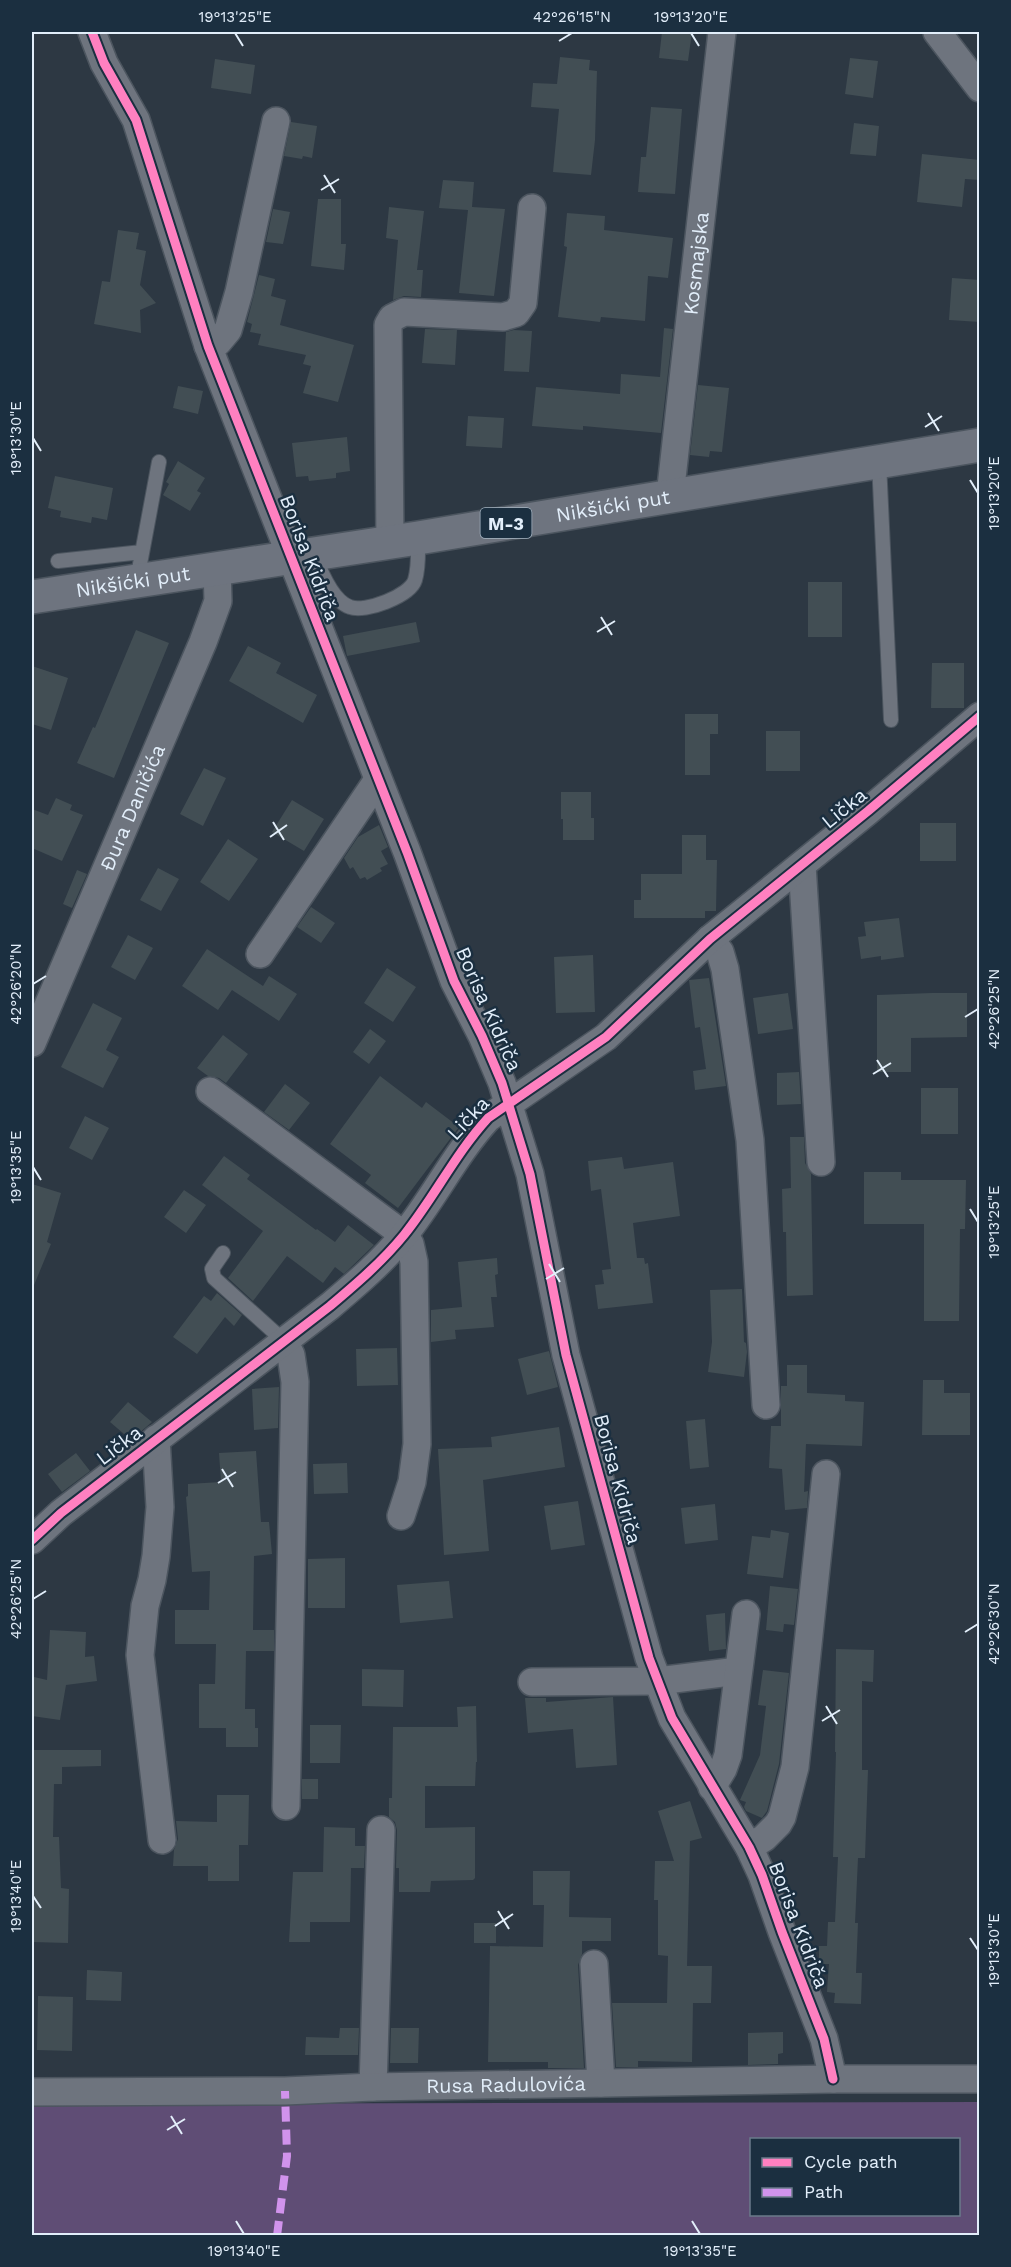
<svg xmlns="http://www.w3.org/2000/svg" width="1011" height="2267" viewBox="0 0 1011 2267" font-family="'Work Sans',sans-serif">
<rect width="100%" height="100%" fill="#2d3843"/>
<path fill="#5f4d75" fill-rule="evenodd" d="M979 2102V2235H32V2104ZM752 2140H958V2214H752Z"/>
<path fill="#424e54" d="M662 32H692L688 61 659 58Z
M560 57 590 60 589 70 597 71 595 140 591 175 553 172 559 109 531 107 533 83 557 84Z
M850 58 878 61 873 98 845 94Z
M215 59 255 65 251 94 211 88Z
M651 107 682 109 675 194 638 192 641 157H646Z
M291 122 317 126 312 158 303 156 302 159 284 156Z
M854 123 879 126 876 156 850 154Z
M922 154 980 160V180L965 179 962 207 917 202Z
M443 180 474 182 472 207 505 209 494 296 459 293 468 210 439 208Z
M318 199H341V244H346L344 270 311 266Z
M389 207 424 211 417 270H423L421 297 404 296 393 300 398 240 386 238Z
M273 209 290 212 283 244 266 242Z
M567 213 605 216 604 230 673 238 668 278 648 276 645 321 601 317 600 322 558 317 567 247 564 246Z
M118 230 139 233 136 249 146 251 140 285 156 303 140 310 141 333 94 324 102 281 110 282Z
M259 275 275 279 271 296 286 300 280 325 354 345 338 402 303 393 311 366 303 364 306 355 258 345 261 334 250 332 252 324 247 322Z
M952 278 980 280V322L949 320Z
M664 328 673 329 661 433 583 426V430L532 426 536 387 620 394 621 374 660 377Z
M425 329 457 330 455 365 422 363Z
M514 330 532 331 529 372 504 371 506 332Z
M698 385 729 388 722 452 710 451 709 457 690 455Z
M178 386 203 391 198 414 173 408Z
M468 416 504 418 502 448 466 446Z
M347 437 350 471 336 473V478L309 481 308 476 296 477 292 443Z
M178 461 205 478 197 491 201 493 190 511 163 495 169 484 166 482Z
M55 476 113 488 107 520 92 517 91 523 60 517 61 511 48 508Z
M808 582H842V637H808Z
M416 622 420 642 347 656 343 636Z
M136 630 169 643 114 778 77 763 93 727 95 728Z
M248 646 281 663 276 673 317 695 303 723 229 681Z
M932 663H964V708H931Z
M32 666 68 678 51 730 32 724Z
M685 714H718V734H710V775H685Z
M766 731H800V771H766Z
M204 768 226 778 203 826 180 814Z
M561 792H591V818H594V840H563V819H561Z
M56 798 72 805 70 810 83 815 62 861 32 848V809L48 815Z
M292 800 324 819 304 851 272 832Z
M920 823H956V861H920Z
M379 825 388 847 381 851 388 864 380 868 382 871 367 880 365 877 360 879 353 867 350 869 344 858 358 837Z
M682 835H706V860H717L716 911H705V918H634V900H641V874H682Z
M228 839 258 859 229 901 200 882Z
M158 868 179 879 161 911 140 900Z
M77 870 87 874 72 908 63 904Z
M311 907 335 923 321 943 297 927Z
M899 918 904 957 881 960V956L861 959 858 937 866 936 864 922Z
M128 935 153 948 135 980 111 967Z
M207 949 263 986 269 976 297 994 279 1021 232 990 218 1010 182 986Z
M593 955 595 1012 556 1013 554 957Z
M387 968 416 987 393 1022 364 1003Z
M709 978 726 1086 695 1090 693 1071 706 1069 700 1027 695 1028 689 980Z
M788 993 793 1029 758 1034 753 998Z
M932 993H967V1037L911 1038V1072H877V995Z
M93 1003 122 1018 106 1050 119 1057 103 1088 61 1067Z
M370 1029 386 1041 369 1064 353 1052Z
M223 1035 248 1054 226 1083 219 1078 208 1076 197 1068Z
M799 1072 801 1104 777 1105V1073Z
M380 1076 422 1108 426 1102 459 1127 398 1208 365 1183 371 1175 330 1144Z
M285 1084 310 1103 289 1130 264 1112Z
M921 1088H958V1134H921Z
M85 1116 109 1128 92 1160 69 1148Z
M790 1137H804L805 1163 811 1174 813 1295 787 1296 786 1232H783L782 1189 791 1188Z
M224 1156 250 1175 247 1179 316 1230 317 1229 335 1242 348 1225 374 1245 344 1274 335 1267 323 1283 287 1256 253 1301 228 1278 263 1231 202 1185Z
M622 1157 624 1169 673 1162 680 1216 633 1223 637 1258H644L645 1264 648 1263 653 1303 598 1309 595 1285 604 1284 602 1270 611 1269 601 1189 591 1191 588 1161Z
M864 1172H901V1180H966L965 1229H960L959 1321H924V1224H864Z
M32 1184 61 1193 47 1242 51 1244 32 1290Z
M184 1190 206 1205 186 1233 164 1217Z
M497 1258 498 1274 495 1275 497 1297H491L494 1327 455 1330 456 1339 431 1342V1310L462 1307 458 1262Z
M742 1289 744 1342 746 1343 747 1352 744 1377 708 1372 712 1342 710 1290Z
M217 1293 242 1315 234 1326 225 1317 197 1354 173 1337 204 1296 211 1301Z
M397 1348 398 1385 357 1386 356 1349Z
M549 1351 558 1387 527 1395 518 1359Z
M787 1365H807V1393L845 1395V1401L864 1402 862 1446 806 1444 804 1492 808 1491 807 1508 785 1510 782 1469 769 1468 771 1426H781V1386H787Z
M923 1380H944V1393H970V1435H922Z
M279 1387 278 1428 254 1430 252 1389Z
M128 1402 152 1422 131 1440 110 1422Z
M705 1419 709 1467 690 1469 686 1421Z
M559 1427 565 1467 483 1480 489 1551 444 1555 438 1449 492 1447 491 1437Z
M256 1451 261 1522H269L272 1554 254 1556 253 1630H274V1651H246L245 1709H255V1728H258V1747H226V1728H199V1684H215L216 1644H175V1610H209L210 1571 192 1572 186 1497 188 1496V1484L221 1482 219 1453Z
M76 1453 90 1471 62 1492 48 1474Z
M347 1463 348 1493 314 1494 313 1464Z
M578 1501 585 1545 551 1550 544 1506Z
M715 1504 718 1540 685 1544 681 1508Z
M771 1530 789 1533 783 1578 747 1574 752 1536 770 1538Z
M345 1558V1608H308V1559Z
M449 1581 453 1618 400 1623 397 1585Z
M770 1586 798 1589 794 1625 784 1624 783 1632 766 1630Z
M725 1613 726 1649 709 1651 706 1615Z
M50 1630 86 1632 85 1657 94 1656 97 1681 66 1685 60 1720 32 1716V1692L34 1677 47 1680Z
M836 1649 874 1650 873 1682 862 1681V1770H868L865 1858H858L855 1923H858L856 1973H862L861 2004 834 2003 835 1993 827 1992 829 1964H819V1946H827L828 1922H835L838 1857H833L836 1752H835Z
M362 1669 404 1670 403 1707 362 1706Z
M763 1670 789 1673 779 1764 767 1811 762 1818 746 1811 744 1807 746 1802 740 1800 760 1755 766 1706 758 1705Z
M613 1697 617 1765 576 1768 573 1729 528 1733 525 1698H546V1702Z
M476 1706 477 1762H476L475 1786H425V1828L475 1827V1878L473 1880 431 1881 430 1892H399V1868H396L397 1830 395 1822 389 1817V1798H392L393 1727H458L457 1707Z
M310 1725H341L340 1763H310Z
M32 1750H101V1766L62 1767V1784H54L53 1837H59L61 1888 69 1889 68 1943 32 1942Z
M302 1779H318V1799H302Z
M217 1795H249L248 1845H239V1881H208V1866H173L174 1850 178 1839 176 1821 217 1822Z
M690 1801 702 1838 690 1841 687 1966H712L711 2003H693L692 2062 638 2061V2067H616L612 2003H667L668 1956 658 1955V1900H654L655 1861H674L658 1811Z
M324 1827 355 1828V1846H365L364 1868H351L350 1922H310V1942H289L293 1872H323Z
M533 1871H570L569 1917 611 1918V1941H582V1954L578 1965 584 2068H548V2062H488L490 1946 543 1947 544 1905H533Z
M474 1923H496V1943H474Z
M87 1970 122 1972 121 2001 86 2000Z
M38 1996 73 1997 72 2051 37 2050Z
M340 2028H359L358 2055H305L306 2037 339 2038Z
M391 2028H419L418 2063H390Z
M783 2032V2053L778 2054V2064L748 2065V2033Z"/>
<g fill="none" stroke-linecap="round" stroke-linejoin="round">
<g stroke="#4c555f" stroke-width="16">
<path id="lane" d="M879 462 891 720
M314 554C320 570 332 601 350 607 365 613 410 596 415 580 419 567 418 551 418 538
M58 561 142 552
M137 580 159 462
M223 1253 212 1269 214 1278 284 1341"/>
</g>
<g stroke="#4c555f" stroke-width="30">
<g id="street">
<path d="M92 32 104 63 136 120 208 346 407 852 454 981 482 1036 502 1083 530 1174 566 1355 649 1658 672 1718 749 1847 762 1875 782 1932 824 2039 833 2079"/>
<path d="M937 32 980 88"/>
<path d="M208 346 218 342 228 330 239 292 276 121"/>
<path id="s1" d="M670 496 722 32"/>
<path d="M390 542 388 325 392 318 404 312 503 317 516 313 523 303 532 208"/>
<path d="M802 865 821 1162"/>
<path d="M710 939 720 952 725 969 750 1140 766 1405"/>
<path d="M260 954 377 781"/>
<path id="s2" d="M32 1043 203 642 218 601 217 569"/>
<path d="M210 1091 404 1235 410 1244 414 1262 417 1444 412 1482 401 1516"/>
<path d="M284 1341 291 1355 295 1382 286 1806"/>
<path d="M156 1439 160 1507 156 1556 152 1580 145 1606 140 1655 162 1840"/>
<path d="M32 1540 61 1513 330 1306C356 1284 382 1262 404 1235 434 1198 455 1154 488 1118L606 1037 710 939 868 811 980 716"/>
<path d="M532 1682 658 1681 738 1671"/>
<path d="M712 1787 723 1769 728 1755 746 1614"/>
<path d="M749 1847 764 1838 778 1824 782 1817 795 1767 826 1474"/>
<path d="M594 1964 601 2083"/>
<path d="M373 2087 381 1830"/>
<path id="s3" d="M32 2092 285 2091 373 2087 833 2079H980"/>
</g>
</g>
<g stroke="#4c555f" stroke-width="36">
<g id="primary">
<path id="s4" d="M32 597 418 538 980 445"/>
</g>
</g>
<use href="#lane" stroke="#6e747e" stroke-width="14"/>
<use href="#street" stroke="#6e747e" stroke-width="27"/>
<use href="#primary" stroke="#6e747f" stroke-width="33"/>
<path stroke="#d193ec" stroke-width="8" stroke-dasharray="15 8" stroke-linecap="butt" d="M277 2236 287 2156 285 2091"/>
<g stroke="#1b2f40" stroke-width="13">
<path id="cycleway" d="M92 32 104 63 136 120 208 346 407 852 454 981 482 1036 502 1083 530 1174 566 1355 649 1658 672 1718 749 1847 762 1875 782 1932 824 2039 833 2079
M32 1540 61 1513 330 1306C356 1284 382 1262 404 1235 434 1198 455 1154 488 1118L606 1037 710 939 868 811 980 716"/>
</g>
<use href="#cycleway" stroke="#ff80c0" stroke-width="9"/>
</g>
<path fill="none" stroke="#e2eefa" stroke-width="2" d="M235 33 243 46M691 33 699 46M559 41 572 33M324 175 335 193M321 190 339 179M928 413 939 431M925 427 942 416M33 438 41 451M970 480 978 493M601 617 612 635M597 632 615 621M273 822 284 840M270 837 287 825M33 984 46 976M965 1017 978 1009M877 1060 888 1077M873 1074 891 1063M33 1167 41 1180M970 1209 978 1222M549 1264 560 1282M546 1279 564 1268M222 1469 233 1487M218 1483 236 1472M33 1599 46 1591M965 1632 978 1624M826 1706 837 1724M822 1721 840 1710M33 1896 41 1908M498 1911 509 1929M495 1926 513 1914M970 1938 978 1950M171 2116 182 2134M167 2130 185 2119M236 2221 244 2234M692 2221 700 2234"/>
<g text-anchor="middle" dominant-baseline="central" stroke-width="5" stroke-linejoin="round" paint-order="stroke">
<rect fill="#1b2f40" stroke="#a6b5c2" stroke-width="1.5" x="480.5" y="508" width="51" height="30" rx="4.5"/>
<g font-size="18" font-weight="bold" fill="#e2eefa">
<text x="506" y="523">M-3</text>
</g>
<g font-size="20" fill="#e2eefa" stroke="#1b2f40">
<text stroke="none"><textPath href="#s1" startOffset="234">Kosmajska</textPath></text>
<text stroke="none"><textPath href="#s4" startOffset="588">Nikšićki put</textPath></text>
<text transform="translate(310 558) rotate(69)">Borisa Kidriča</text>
<text stroke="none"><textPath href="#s4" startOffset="102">Nikšićki put</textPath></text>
<text stroke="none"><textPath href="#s2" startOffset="256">Đura Daničića</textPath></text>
<text transform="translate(844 808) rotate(-39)">Lička</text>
<text transform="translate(489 1009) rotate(66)">Borisa Kidriča</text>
<text transform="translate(468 1118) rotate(-47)">Lička</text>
<text transform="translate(119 1445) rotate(-37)">Lička</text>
<text transform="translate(618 1479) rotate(75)">Borisa Kidriča</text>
<text transform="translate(799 1925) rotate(69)">Borisa Kidriča</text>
<text stroke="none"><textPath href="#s3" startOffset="474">Rusa Radulovića</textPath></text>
</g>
</g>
<rect width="1011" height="2267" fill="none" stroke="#1b2f40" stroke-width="66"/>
<rect x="750" y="2138" width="210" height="78" fill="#1b2f40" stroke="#6b7b8a" stroke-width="1.5"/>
<rect x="762" y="2158" width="30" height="9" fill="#ff80c0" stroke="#6b7b8a" stroke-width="1.5"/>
<text x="804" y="2168" font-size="18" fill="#e2eefa">Cycle path</text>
<rect x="762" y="2188" width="30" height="9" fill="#d193ec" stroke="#6b7b8a" stroke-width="1.5"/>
<text x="804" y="2198" font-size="18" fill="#e2eefa">Path</text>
<rect x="33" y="33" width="945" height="2201" fill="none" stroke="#e2eefa" stroke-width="2"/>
<g font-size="15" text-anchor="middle" fill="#e2eefa">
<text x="235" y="22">19°13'25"E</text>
<text x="572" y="22">42°26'15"N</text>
<text x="691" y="22">19°13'20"E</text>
<text transform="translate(16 438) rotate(-90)" y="5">19°13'30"E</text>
<text transform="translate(994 493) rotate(-90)" y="5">19°13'20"E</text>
<text transform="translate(16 984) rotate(-90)" y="5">42°26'20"N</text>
<text transform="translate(994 1009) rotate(-90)" y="5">42°26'25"N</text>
<text transform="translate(16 1167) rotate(-90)" y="5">19°13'35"E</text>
<text transform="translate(994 1222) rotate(-90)" y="5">19°13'25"E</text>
<text transform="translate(16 1599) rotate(-90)" y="5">42°26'25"N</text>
<text transform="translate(994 1624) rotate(-90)" y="5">42°26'30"N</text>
<text transform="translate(16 1896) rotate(-90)" y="5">19°13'40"E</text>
<text transform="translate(994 1950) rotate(-90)" y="5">19°13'30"E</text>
<text x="244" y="2256">19°13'40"E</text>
<text x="700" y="2256">19°13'35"E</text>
</g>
</svg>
